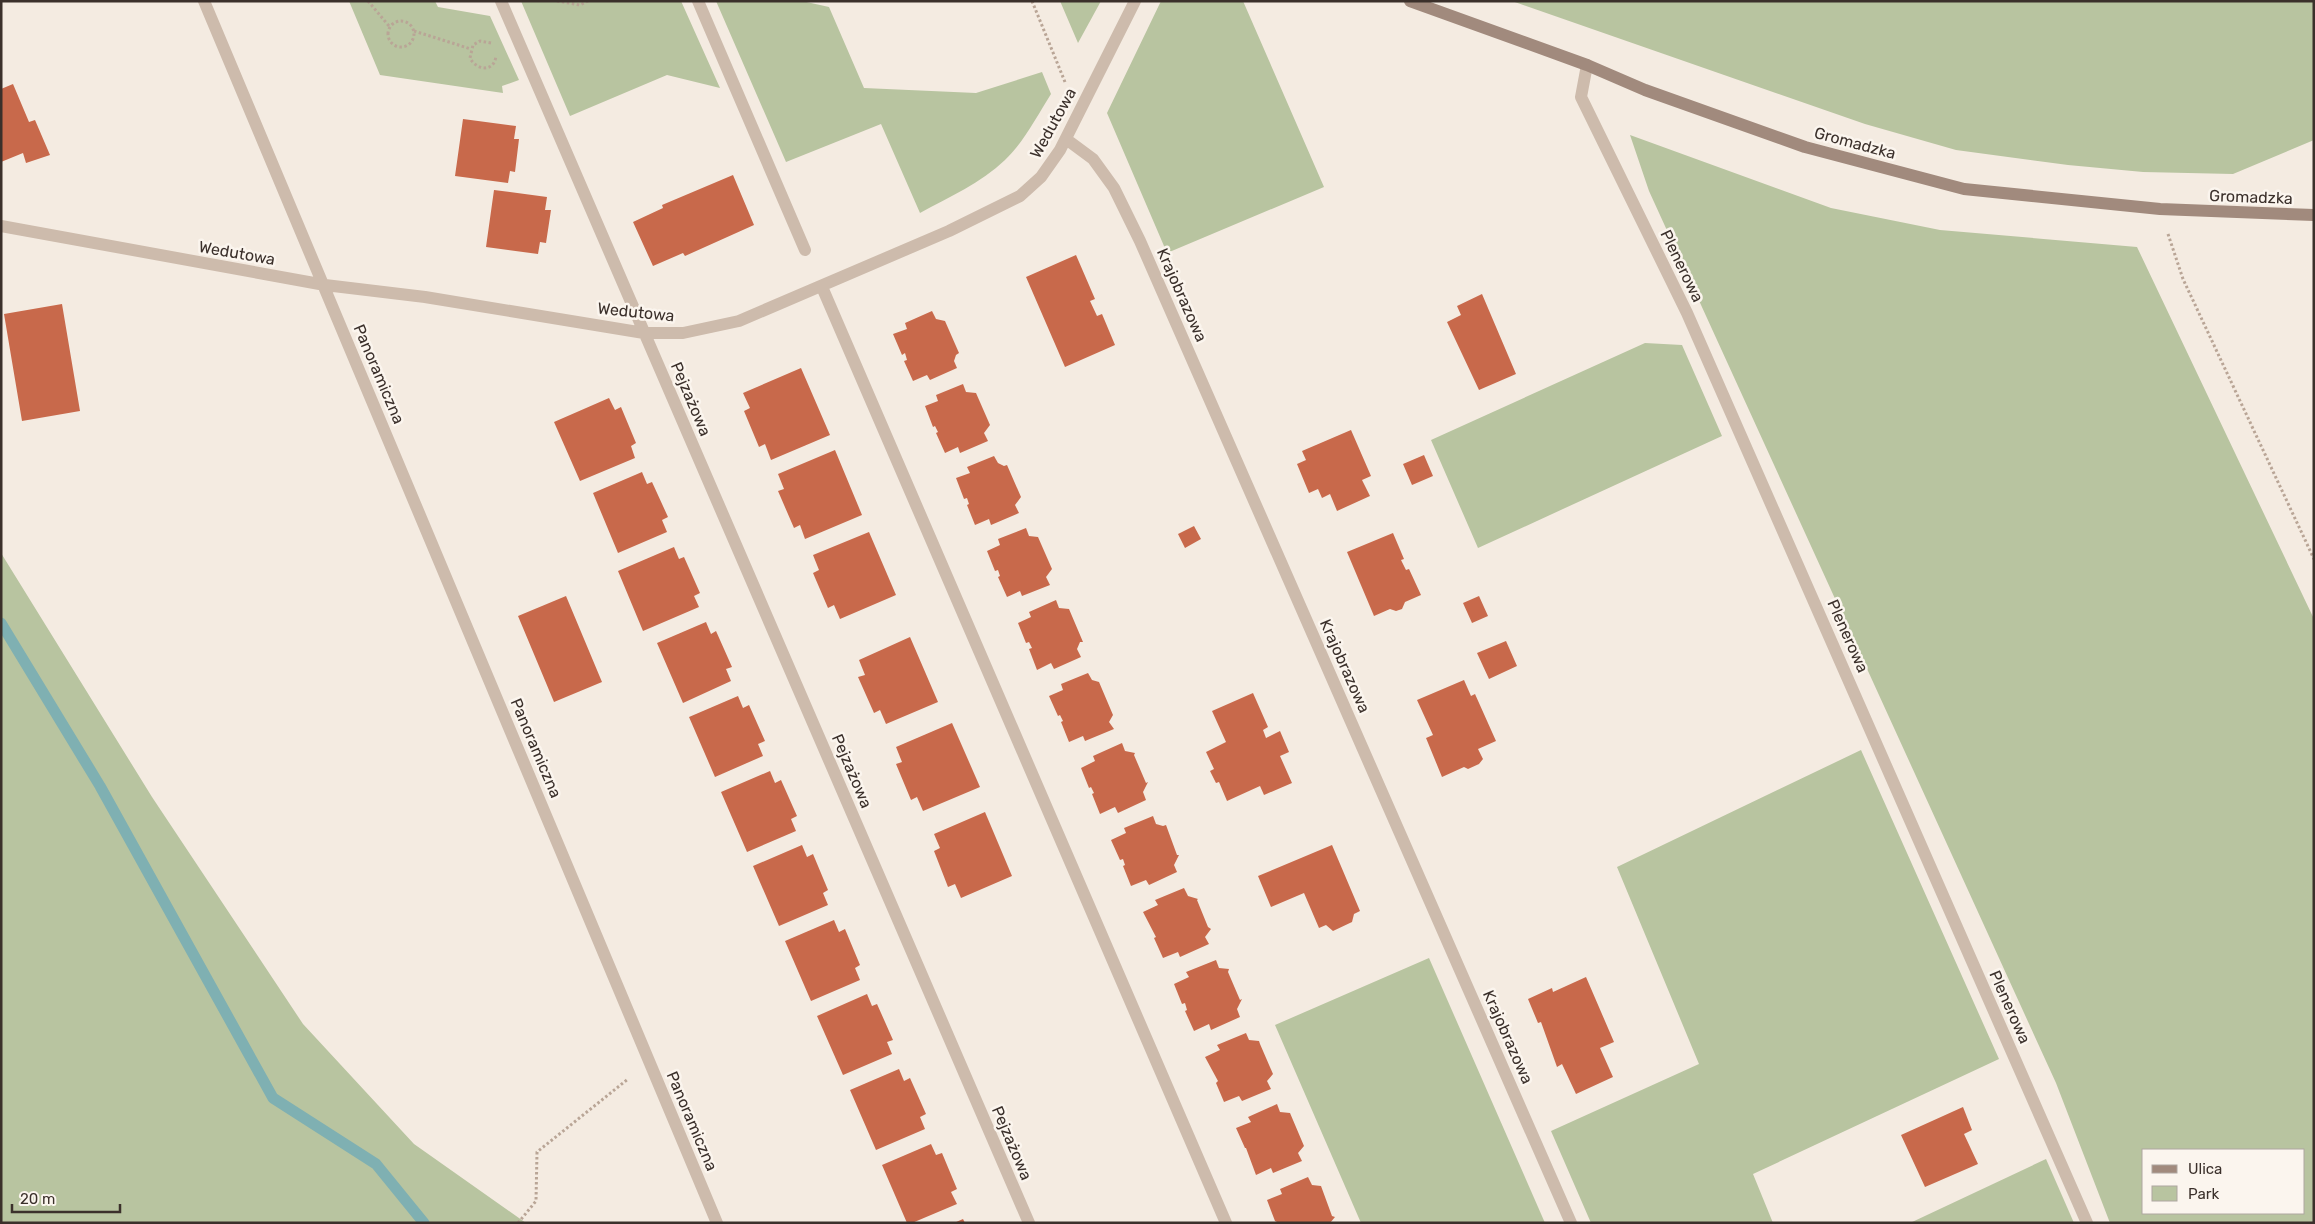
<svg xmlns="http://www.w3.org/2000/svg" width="2315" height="1224" viewBox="0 0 2315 1224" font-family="Rubik,sans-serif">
<rect width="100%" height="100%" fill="#f4ebe1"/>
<path fill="#b8c4a0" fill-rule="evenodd" d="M349 1H435L438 7 490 16 519 80 502 86 503 93 380 75Z
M521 1H681L720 88 667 75 570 116Z
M716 1H802L829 7 864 88 976 93 1042 72 1051 94C1037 116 1024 142 1005 160 981 183 949 197 920 213L881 124 786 162Z
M1060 1H1101L1078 43Z
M1161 1H1243L1324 187 1167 253 1107 113Z
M1512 1H2314V140L2233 174 2143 172 2068 165 1956 150 1865 124Z
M1630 135 1831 208 1940 230 2137 247 2314 619V1223H2110L2056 1083 1649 191ZM2144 1150H2304V1213H2144Z
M1645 343 1682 345 1722 436 1478 548 1431 440Z
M1 553 152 797 303 1024 414 1144 526 1223H1Z
M1861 750 1999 1059 1753 1174 1773 1223H1591L1551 1131 1699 1064 1617 867Z
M1429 958 1545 1223H1361L1275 1025Z
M2046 1159 2074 1223H1910Z"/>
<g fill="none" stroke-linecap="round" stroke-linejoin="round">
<path stroke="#7fb0b2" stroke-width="11" d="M1 623 100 786 273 1098 376 1164 424 1223"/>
</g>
<path fill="#c8694b" d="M13 84 29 122 35 120 50 155 26 163 23 153 1 162V89Z
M463 119 516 126 514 139H519L515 172 510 171 508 183 455 176Z
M733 175 754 225 685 256 683 253 653 266 633 222 663 208 662 205Z
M494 190 547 197 545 210H551L546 243 540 242 538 254 486 247Z
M1076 255 1095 299 1090 301 1097 316 1102 314 1115 345 1065 367 1026 277Z
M1482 294 1516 374 1479 390 1447 322 1461 315 1457 306Z
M62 304 80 411 22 421 4 314Z
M932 311 936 319 945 321 959 353 956 355 954 361 957 368 930 380 927 375 913 381 904 361 907 360 905 353 902 355 893 334 907 329 905 323Z
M801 368 830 435 771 460 765 444 759 447 744 411 750 408 743 393Z
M963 384 966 392 976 393 990 425 984 433 988 441 960 453 958 447 945 453 936 433 938 432 935 426 933 427 925 406 938 401 936 395Z
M609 398 615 410 621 407 636 443 631 446 635 458 580 481 554 422Z
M1351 430 1371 476 1362 480 1370 496 1337 511 1330 494 1322 498 1318 489 1309 493 1297 464 1306 460 1302 451Z
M835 450 862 515 805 539 800 525 794 528 778 491 784 489 778 474Z
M1424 455 1433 476 1412 485 1403 464Z
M994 456 998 463 1004 466 1007 465 1021 497 1015 505 1019 513 991 525 989 519 975 525 967 505 969 504 967 498 964 499 956 478 970 473 967 467Z
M642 472 647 484 652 482 668 517 662 520 667 532 618 553 593 493Z
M1194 526 1201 539 1185 548 1178 534Z
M1026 528 1029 536 1038 537 1052 569 1046 577 1050 585 1022 596 1020 591 1007 597 998 577 1000 576 998 570 995 571 987 551 1000 545 998 539Z
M869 532 896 595 840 619 834 605 828 608 813 573 819 570 813 555Z
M1393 533 1404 559 1401 560 1406 570 1409 569 1421 595 1405 602 1402 609 1396 611 1390 609 1374 616 1347 552Z
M674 547 679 559 684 557 700 593 694 596 699 607 643 631 618 571Z
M566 596 602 682 554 702 518 616Z
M1479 596 1488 616 1472 623 1463 603Z
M1056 600 1059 608 1069 609 1083 642H1080L1077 649 1081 657 1054 669 1051 663 1037 670 1029 649 1032 648 1029 642 1026 643 1018 623 1031 617 1029 612Z
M706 622 711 634 716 631 732 667 726 669 731 681 683 703 657 643Z
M910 637 938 702 886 724 880 710 874 713 858 677 865 675 859 660Z
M1506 641 1517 666 1489 679 1477 653Z
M1088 673 1092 680 1099 682 1113 715 1109 722 1114 729 1085 741 1083 736 1069 742 1061 722 1063 721 1060 715 1058 716 1049 696 1063 690 1061 684Z
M1464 680 1471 696 1475 694 1496 741 1478 749 1483 759 1479 764 1468 769 1464 767 1442 777 1426 738 1433 735 1417 700Z
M1253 693 1268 727 1263 730 1266 738 1280 731 1289 752 1280 756 1292 783 1264 795 1260 786 1227 801 1219 782 1216 783 1210 771 1214 769 1206 752 1226 742 1212 711Z
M738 696 743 708 749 705 765 741 758 744 763 756 715 777 689 717Z
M952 723 980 787 923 811 917 797 911 800 896 764 902 762 896 747Z
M1122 743 1125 751 1135 753 1134 755 1146 783 1148 782 1143 792 1146 800 1118 813 1115 807 1100 814 1092 794 1094 793 1091 787 1089 788 1081 768 1095 761 1093 756Z
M770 771 775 783 781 780 797 816 791 819 796 831 747 852 721 792Z
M985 812 1012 876 961 898 955 884 948 887 934 851 940 848 934 834Z
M1153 816 1156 824 1163 826 1166 825 1177 855H1179L1174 865 1177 872 1149 885 1146 880 1131 886 1123 866 1125 865 1123 859 1120 860 1111 840 1126 833 1124 828Z
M802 845 807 857 813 854 828 890 823 893 828 905 779 926 753 866Z
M1332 845 1360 911 1354 914 1352 922 1333 931 1326 925 1319 928 1304 893 1271 907 1258 876Z
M1184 888 1188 896 1198 899 1197 900 1208 927 1211 929 1205 937 1209 944 1180 957 1178 952 1163 958 1154 938 1156 937 1143 912 1158 905 1155 900Z
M834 920 839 932 845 929 860 965 855 968 860 980 811 1001 785 941Z
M1216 960 1219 968 1229 969 1228 972 1240 1000 1242 999 1237 1009 1240 1017 1211 1030 1209 1024 1194 1031 1185 1011 1187 1010 1185 1003 1182 1004 1174 984 1189 977 1186 972Z
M1586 977 1614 1042 1600 1048 1613 1077 1576 1094 1562 1064 1557 1067 1541 1022 1538 1023 1528 999 1552 988 1553 992Z
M867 994 872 1006 877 1004 893 1040 887 1042 892 1054 843 1075 817 1016Z
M1246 1033 1249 1040 1259 1041 1260 1044 1273 1074 1267 1081 1271 1089 1242 1101 1239 1096 1224 1102 1216 1083 1218 1081 1205 1057 1220 1050 1217 1045Z
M899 1069 904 1081 910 1078 926 1114 920 1117 925 1129 876 1150 850 1090Z
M1277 1104 1280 1112 1290 1113 1304 1146 1298 1153 1302 1161 1273 1173 1271 1168 1256 1175 1246 1148H1245L1236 1128 1251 1122 1248 1117Z
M1963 1107 1972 1130 1964 1134 1978 1164 1925 1187 1901 1135Z
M931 1144 936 1155 942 1153 957 1189 951 1192 957 1204 912 1223H907L882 1165Z
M1308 1177 1312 1185 1321 1186 1332 1216 1335 1217 1330 1223H1279L1275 1221 1267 1200 1282 1194 1280 1189Z
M963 1219 965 1223H954Z"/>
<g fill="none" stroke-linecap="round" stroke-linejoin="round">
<path stroke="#b9a596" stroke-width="3" stroke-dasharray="2.5 2.5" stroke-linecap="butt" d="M368 1 389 26
M557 1 580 5 588 1
M1032 1 1065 82
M388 34a13 13 0 1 1 26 0a13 13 0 1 1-26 0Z
M414 31 471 49
M491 43 480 41 473 45 470 58C476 70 494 73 496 56
M2168 234 2183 279 2314 559
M518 1223 536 1201 537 1152 628 1079"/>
<path stroke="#cdbbac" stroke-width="12" d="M204 1 717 1223
M501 1 1029 1223
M698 1 805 250
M1587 65 1581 97 1687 313 2087 1223
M1066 139 1093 159 1114 188 1140 241 1571 1223
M1 226 325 285 425 297 644 333H683L739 321 949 231 1020 196 1041 177 1060 150 1135 1
M822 287 1226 1223"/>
<path stroke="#a18a7d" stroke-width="12" d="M1410 1 1587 65 1645 90 1805 147 1964 189 2160 209 2314 215"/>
</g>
<g text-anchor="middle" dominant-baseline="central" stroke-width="5" stroke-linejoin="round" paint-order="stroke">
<g font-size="16" fill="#3b302b" stroke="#fbf5ee">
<text transform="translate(1053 123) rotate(-61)">Wedutowa</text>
<text transform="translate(1855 143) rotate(15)">Gromadzka</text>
<text transform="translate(2251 197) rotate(2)">Gromadzka</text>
<text transform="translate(237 253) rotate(10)">Wedutowa</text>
<text transform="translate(1682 266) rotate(64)">Plenerowa</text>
<text transform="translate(1182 295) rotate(66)">Krajobrazowa</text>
<text transform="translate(636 312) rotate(6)">Wedutowa</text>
<text transform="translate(379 374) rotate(67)">Panoramiczna</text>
<text transform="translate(691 399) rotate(67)">Pejzażowa</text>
<text transform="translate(1848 636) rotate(66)">Plenerowa</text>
<text transform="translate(1345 666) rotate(66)">Krajobrazowa</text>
<text transform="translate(536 748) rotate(67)">Panoramiczna</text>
<text transform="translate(852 771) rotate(67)">Pejzażowa</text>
<text transform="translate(2010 1007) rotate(66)">Plenerowa</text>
<text transform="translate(1508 1037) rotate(66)">Krajobrazowa</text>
<text transform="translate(692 1121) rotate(67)">Panoramiczna</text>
<text transform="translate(1012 1143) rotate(67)">Pejzażowa</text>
</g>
</g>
<rect width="2315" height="1224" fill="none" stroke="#3b302b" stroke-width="5"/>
<rect x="2142" y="1149" width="162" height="65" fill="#fbf5ee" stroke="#aea6a0"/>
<rect x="2152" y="1165" width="25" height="8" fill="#a18a7d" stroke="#aea6a0"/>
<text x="2188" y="1174" font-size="15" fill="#3b302b">Ulica</text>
<rect x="2152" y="1186" width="25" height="15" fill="#b8c4a0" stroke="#aea6a0"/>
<text x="2188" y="1199" font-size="15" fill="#3b302b">Park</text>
<path d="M12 1204v8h108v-8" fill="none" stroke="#3b302b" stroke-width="2.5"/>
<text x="20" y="1204" font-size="15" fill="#3b302b" stroke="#fbf5ee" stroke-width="4" paint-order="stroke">20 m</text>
</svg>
